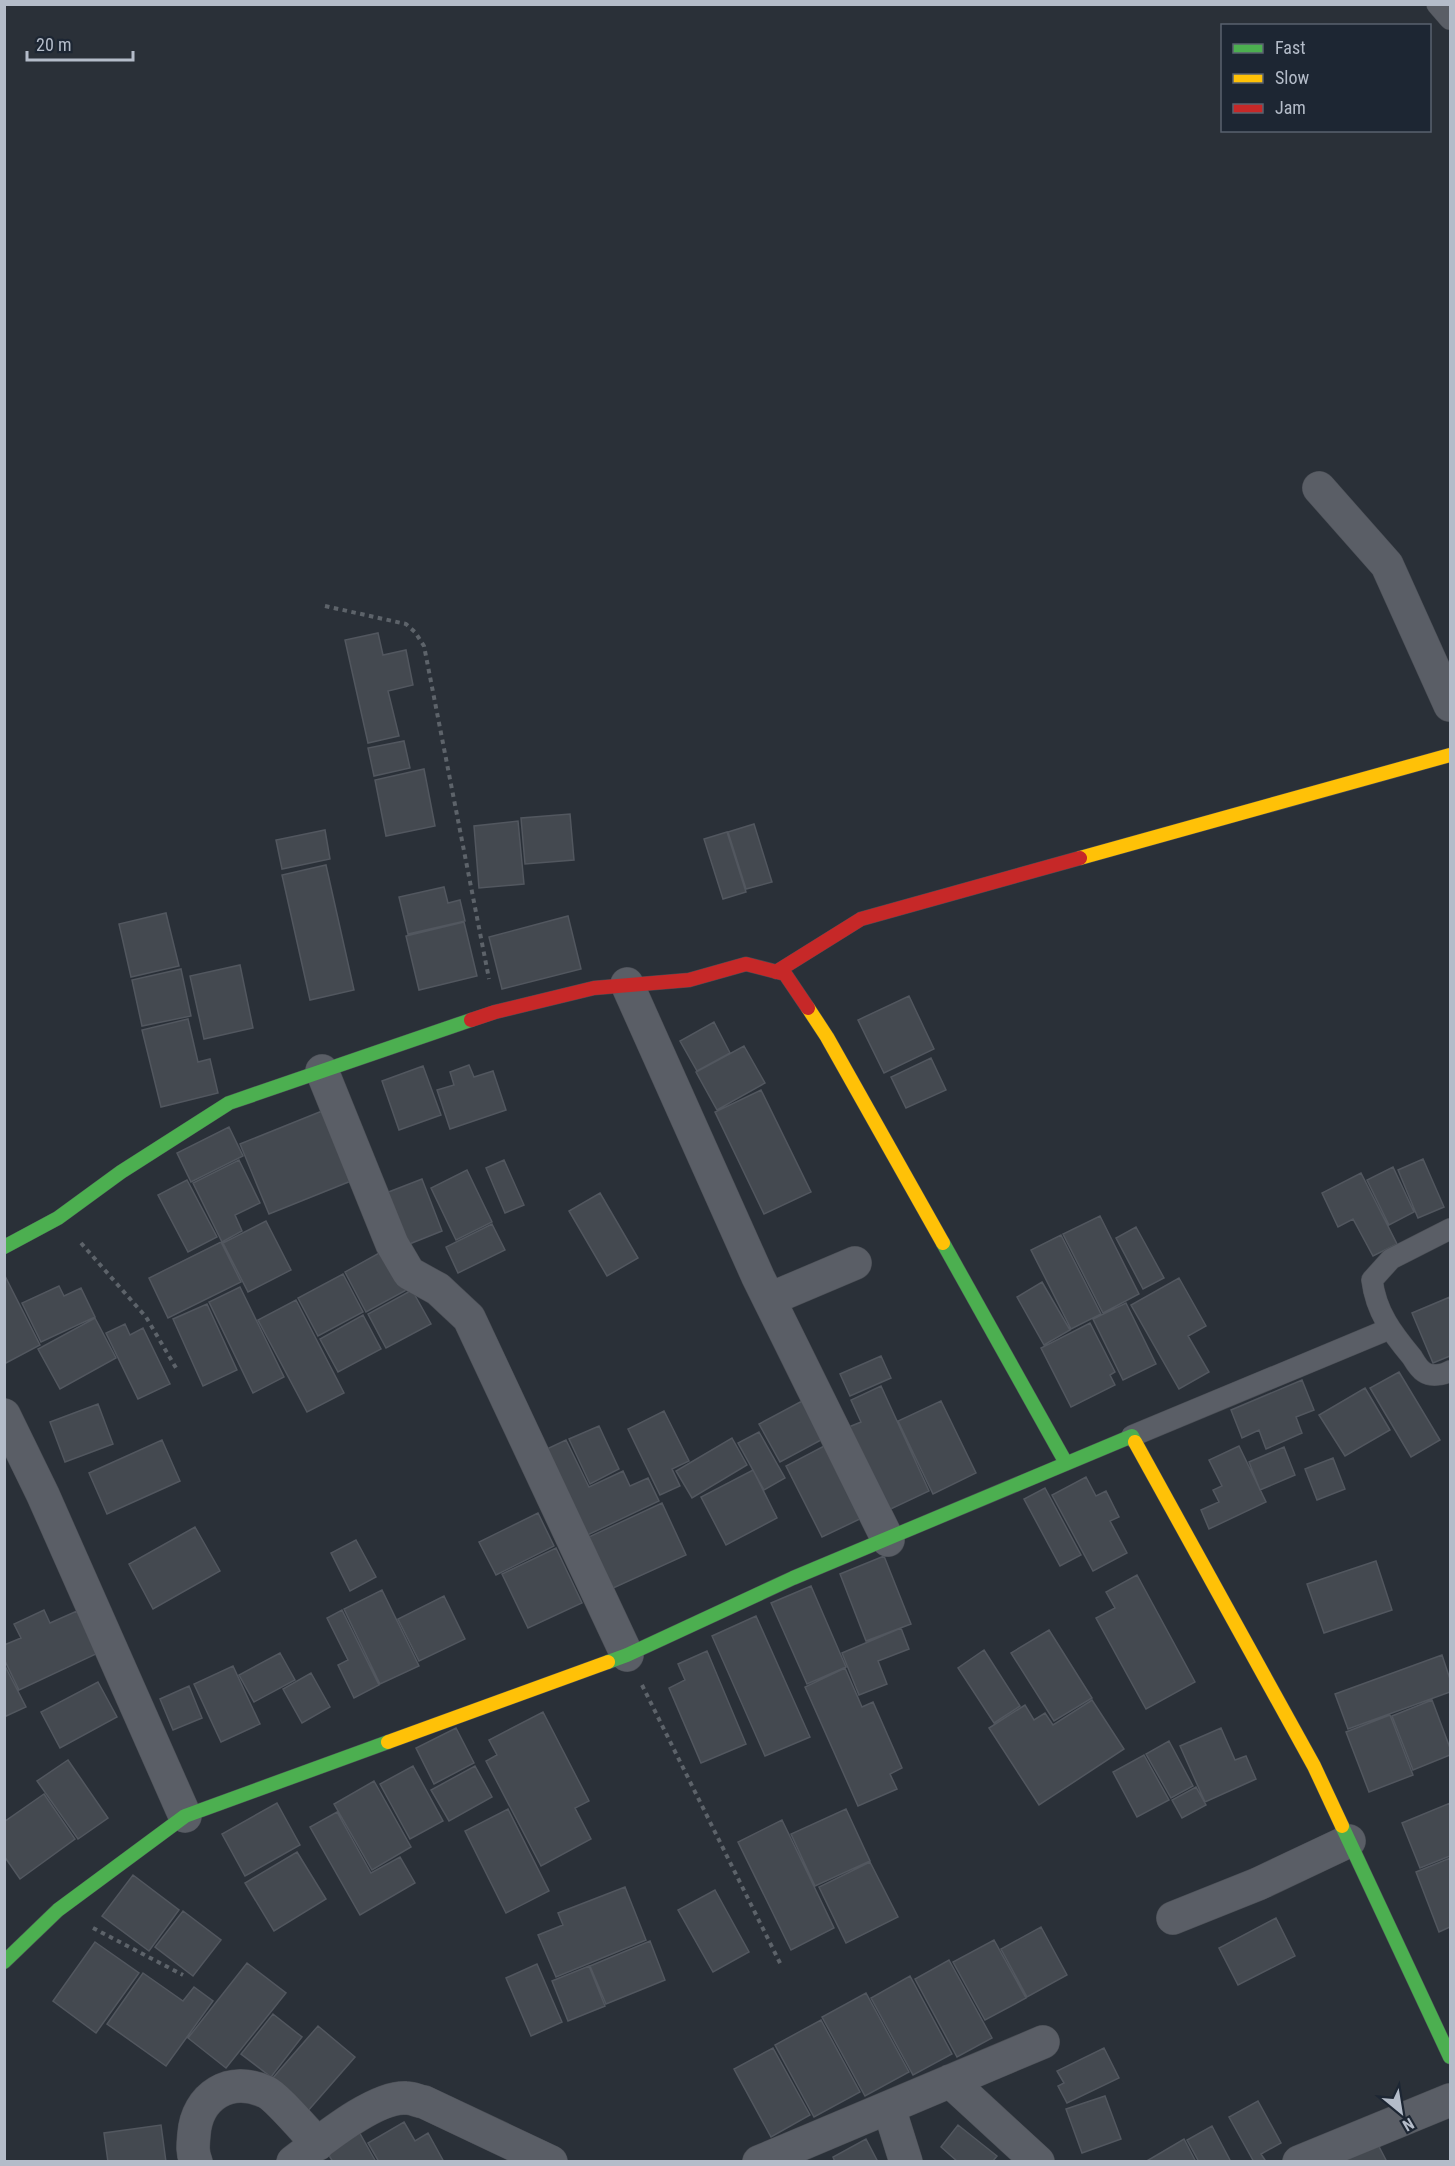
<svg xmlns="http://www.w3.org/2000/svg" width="1455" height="2166" viewBox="0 0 1455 2166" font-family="'Roboto Condensed',sans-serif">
<rect width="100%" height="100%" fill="#2a3038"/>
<path fill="#444950" stroke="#52575f" stroke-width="1.5" d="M378 633 383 655 406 650 413 685 388 691 399 736 368 743 345 640Z
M404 741 410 768 374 776 368 748Z
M424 769 435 826 386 836 375 780Z
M570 814 574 860 525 864 521 818Z
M518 821 524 884 479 888 474 826Z
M754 824 772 882 746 889 728 832Z
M325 830 330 859 282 869 276 840Z
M727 832 746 892 723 899 704 839Z
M326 865 354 990 310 1000 282 875Z
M444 887 448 903 460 900 465 921 408 934 399 897Z
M166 913 179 966 131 977 119 924Z
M568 916 581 969 502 989 489 937Z
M464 922 477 976 419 990 406 936Z
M240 965 253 1028 204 1039 190 976Z
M181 969 191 1016 142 1026 132 980Z
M909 996 934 1049 884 1073 858 1020Z
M188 1019 198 1062 210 1059 218 1093 161 1107 142 1030Z
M714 1022 730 1053 697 1071 680 1041Z
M744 1046 765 1083 717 1110 696 1072Z
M931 1058 946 1090 906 1108 891 1077Z
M469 1065 474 1077 493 1071 506 1110 450 1129 437 1090 454 1085 450 1072Z
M423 1066 441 1115 399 1130 382 1081Z
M761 1090 811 1192 764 1214 715 1112Z
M322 1111 351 1181 269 1214 240 1144Z
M229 1127 243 1156 191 1182 177 1153Z
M1423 1159 1444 1207 1418 1218 1398 1170Z
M239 1160 260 1203 235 1215 242 1231 222 1242 193 1183Z
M504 1160 524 1205 505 1213 486 1168Z
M1393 1167 1414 1212 1389 1225 1367 1180Z
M467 1170 492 1222 456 1240 431 1188Z
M1361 1173 1397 1244 1373 1256 1353 1219 1338 1227 1322 1193Z
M422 1179 442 1231 407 1245 386 1193Z
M187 1180 217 1237 188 1252 158 1195Z
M600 1193 638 1258 607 1276 569 1211Z
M1100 1216 1139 1294 1103 1313 1063 1234Z
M266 1221 291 1270 248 1292 223 1243Z
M492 1224 505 1250 458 1273 446 1247Z
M1136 1227 1164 1278 1143 1289 1116 1238Z
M1061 1235 1101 1314 1071 1329 1031 1250Z
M221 1242 241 1282 168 1318 149 1278Z
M390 1247 412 1287 366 1312 345 1272Z
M4 1274 40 1345 6 1363 4 1360Z
M343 1274 363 1312 318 1336 298 1298Z
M1179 1278 1206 1326 1188 1336 1209 1372 1179 1389 1131 1305Z
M1042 1282 1070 1330 1044 1345 1017 1297Z
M59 1286 64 1296 81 1288 95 1317 41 1342 22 1303Z
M240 1287 284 1377 253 1393 209 1302Z
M412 1290 431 1324 386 1348 368 1314Z
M1450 1297V1356L1433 1363 1412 1313Z
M296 1300 344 1393 307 1412 258 1320Z
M1126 1303 1156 1364 1123 1380 1093 1319Z
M207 1304 237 1370 203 1386 173 1319Z
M363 1315 381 1349 338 1372 320 1339Z
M95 1318 116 1358 60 1389 38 1349Z
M1090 1323 1115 1372 1110 1375 1115 1385 1071 1407 1041 1348Z
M125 1324 130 1335 143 1328 170 1384 138 1399 106 1333Z
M881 1356 891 1378 850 1396 840 1374Z
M1399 1372 1440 1440 1411 1457 1370 1388Z
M1302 1380 1314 1410 1296 1417 1302 1433 1266 1449 1259 1430 1242 1438 1231 1410Z
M881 1386 929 1491 878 1515 839 1431 861 1422 851 1400Z
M1365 1388 1390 1430 1345 1456 1319 1415Z
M802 1401 823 1439 780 1462 759 1424Z
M941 1401 976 1473 933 1494 898 1421Z
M98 1404 113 1444 65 1462 50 1422Z
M664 1411 689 1461 672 1469 680 1486 660 1495 628 1429Z
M599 1426 619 1469 590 1484 569 1439Z
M759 1432 785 1478 764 1490 738 1443Z
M732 1438 747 1465 692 1498 676 1471Z
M162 1440 180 1481 107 1514 89 1473Z
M566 1440 589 1487 623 1471 630 1486 648 1478 659 1501 577 1540 536 1454Z
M826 1445 862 1518 822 1537 786 1466Z
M1239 1446 1266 1502 1209 1529 1201 1510 1219 1502 1213 1490 1222 1486 1209 1460Z
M1284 1447 1295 1475 1260 1490 1249 1462Z
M1333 1458 1345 1489 1317 1500 1305 1469Z
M753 1470 777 1518 726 1545 701 1497Z
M1086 1477 1096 1496 1106 1491 1119 1517 1110 1521 1127 1553 1093 1571 1052 1495Z
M1045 1488 1081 1555 1060 1566 1024 1499Z
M662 1503 686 1555 600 1594 576 1543Z
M538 1513 554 1546 496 1575 479 1542Z
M195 1527 220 1571 153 1609 129 1564Z
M356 1540 376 1577 350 1591 331 1553Z
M556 1548 582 1603 528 1628 502 1574Z
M884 1556 911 1624 866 1641 840 1574Z
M1376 1561 1392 1610 1324 1633 1307 1584Z
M1137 1575 1195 1682 1146 1709 1096 1618 1115 1608 1106 1592Z
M811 1586 846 1667 807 1684 771 1603Z
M382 1590 419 1666 380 1684 344 1609Z
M444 1596 465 1639 419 1661 398 1619Z
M44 1610 50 1623 77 1611 96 1654 19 1690 4 1659V1645L21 1638 14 1624Z
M342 1610 379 1685 354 1698 338 1665 348 1660 327 1618Z
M756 1616 810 1737 765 1756 712 1636Z
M901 1628 909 1649 878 1661 887 1684 859 1695 842 1653Z
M1049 1630 1092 1698 1054 1721 1011 1653Z
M984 1650 1020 1706 994 1723 958 1668Z
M707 1651 746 1744 701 1763 669 1688 685 1680 678 1664Z
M280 1653 295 1680 254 1702 239 1675Z
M1442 1655 1450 1679V1692L1348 1729 1335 1694Z
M4 1664 26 1707 4 1717Z
M233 1666 260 1724 221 1742 194 1684Z
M845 1668 862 1707 873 1702 902 1768 890 1774 897 1789 858 1806 805 1687Z
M311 1673 330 1707 302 1723 283 1689Z
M98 1682 117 1717 60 1748 41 1712Z
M189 1686 202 1718 173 1730 160 1699Z
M1092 1700 1124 1749 1039 1805 989 1728 1025 1705 1034 1720 1045 1713 1053 1725Z
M1432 1700 1450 1748V1755L1413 1770 1392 1716Z
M543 1712 589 1801 575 1808 591 1839 541 1866 486 1761 497 1755 489 1740Z
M1390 1715 1413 1775 1369 1792 1346 1732Z
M456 1728 474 1763 434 1784 416 1748Z
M1221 1728 1235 1760 1246 1756 1256 1779 1205 1802 1180 1746Z
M1169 1741 1193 1786 1171 1798 1146 1754Z
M1144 1755 1169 1800 1137 1817 1113 1772Z
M68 1760 108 1818 78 1839 37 1781Z
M413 1766 443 1821 410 1839 380 1784Z
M475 1766 492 1797 449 1821 431 1790Z
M374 1781 411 1847 372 1870 334 1804Z
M1196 1787 1206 1805 1182 1818 1172 1800Z
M44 1794 75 1839 20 1879 4 1856V1822Z
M277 1803 300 1845 245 1876 222 1834Z
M1450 1803V1856L1420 1868 1402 1823Z
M508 1809 549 1891 506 1913 465 1831Z
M846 1809 870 1861 815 1886 791 1834Z
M337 1812 371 1873 400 1857 415 1883 360 1915 310 1827Z
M782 1820 834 1928 791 1950 738 1842Z
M297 1852 326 1899 274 1931 245 1883Z
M1450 1858V1927L1439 1932 1416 1872Z
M870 1862 898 1917 846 1943 819 1887Z
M133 1875 179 1910 149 1951 102 1916Z
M625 1887 646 1940 556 1977 538 1935 563 1925 558 1913Z
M715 1890 749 1952 713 1972 678 1910Z
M183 1911 221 1940 193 1976 155 1947Z
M1276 1918 1295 1956 1238 1985 1219 1948Z
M1041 1927 1067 1975 1027 1997 1001 1949Z
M994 1940 1026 1998 985 2020 953 1962Z
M650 1941 665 1980 606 2004 590 1966Z
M95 1942 139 1973 96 2033 53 2001Z
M949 1960 992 2038 957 2057 915 1979Z
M247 1963 286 1993 226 2068 188 2038Z
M537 1964 562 2022 531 2036 506 1978Z
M589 1966 605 2006 568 2021 552 1981Z
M143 1973 183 2001 194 1987 213 2001 166 2066 107 2024Z
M910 1976 952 2054 913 2075 871 1998Z
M866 1993 909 2072 865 2096 822 2017Z
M273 2014 302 2037 271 2077 241 2054Z
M821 2020 860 2092 814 2117 775 2045Z
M318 2026 355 2057 307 2112 271 2080Z
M773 2048 810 2115 771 2137 734 2069Z
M1104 2048 1119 2078 1067 2103 1058 2086 1064 2083 1057 2071Z
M1105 2096 1121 2139 1082 2153 1066 2109Z
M1258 2101 1281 2143 1261 2154 1265 2160 1261 2162H1254L1229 2117Z
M404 2122 415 2141 428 2133 444 2162H379L368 2143Z
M161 2125 166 2162H108L104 2133Z
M958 2125 997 2156 992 2162H958L941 2147Z
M1212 2126 1231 2162H1199L1187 2140Z
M358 2130 376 2162H333L325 2149Z
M1374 2137 1387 2162H1348L1343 2153Z
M866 2139 878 2162H835L833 2157Z
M1184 2139 1196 2162H1145Z"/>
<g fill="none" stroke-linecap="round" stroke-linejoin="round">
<g stroke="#484c53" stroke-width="22">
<path id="lane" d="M1437 4 1450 19
M1450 1229 1391 1259 1372 1280C1376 1312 1392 1333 1412 1357 1415 1362 1419 1369 1424 1372 1431 1377 1443 1375 1450 1371
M1132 1436 1389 1329"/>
</g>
<g stroke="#484c53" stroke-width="34">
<path id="street" d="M1319 488 1387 565 1450 705
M627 984 758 1277 888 1540
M322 1071 392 1244 409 1273 438 1289 469 1318 627 1655
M770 1299 855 1263
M4 1415 43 1495 185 1816
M1173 1918 1258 1884 1349 1841
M950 2081 1038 2162
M889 2108 906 2162
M196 2162C192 2152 193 2145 194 2134 197 2096 230 2075 266 2092 277 2097 307 2133 318 2144
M293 2162C319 2143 374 2096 406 2098 412 2098 418 2101 424 2102L551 2162
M759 2162 1043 2042
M1299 2162 1450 2100"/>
</g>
<g stroke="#484c53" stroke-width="15">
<path id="fast" d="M943 1243 1066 1463
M4 1247 58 1218 121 1172 229 1103 471 1020
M608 1662 627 1655 793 1578 1132 1436 1135 1442
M1342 1826 1450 2057
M4 1962 58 1910 185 1816 388 1742"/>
</g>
<g stroke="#484c53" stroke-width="15">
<path id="slow" d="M1080 858 1450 755
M808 1008 827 1037 943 1243
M1135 1442 1314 1766 1342 1826
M388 1742 608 1662"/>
</g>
<g stroke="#484c53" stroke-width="15">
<path id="jam" d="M776 972 861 919 1080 858
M471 1020 495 1012 594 988 689 980 746 964 785 974 808 1008"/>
</g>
<path stroke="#5d636a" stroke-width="4" stroke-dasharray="4.5 4.5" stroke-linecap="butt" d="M325 606 406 624 415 632 424 646 489 979
M81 1243 146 1317 176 1368
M642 1685 781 1965
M93 1928 183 1975"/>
<use href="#lane" stroke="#5a5e66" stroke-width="21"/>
<use href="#street" stroke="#5a5e66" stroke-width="33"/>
<use href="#fast" stroke="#4caf50" stroke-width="14"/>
<use href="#slow" stroke="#ffc107" stroke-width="14"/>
<use href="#jam" stroke="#c62828" stroke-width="14"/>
</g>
<rect width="1455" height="2166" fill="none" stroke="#b4bcc9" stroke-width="12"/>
<rect x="1221" y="24" width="210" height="108" fill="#1d2633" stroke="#59626f" stroke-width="1.5"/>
<rect x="1233" y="44" width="30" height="9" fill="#4caf50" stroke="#59626f" stroke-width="1.5"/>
<text x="1275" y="54" font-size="18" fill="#b4bcc9">Fast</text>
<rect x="1233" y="74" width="30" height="9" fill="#ffc107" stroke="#59626f" stroke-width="1.5"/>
<text x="1275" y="84" font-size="18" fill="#b4bcc9">Slow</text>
<rect x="1233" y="104" width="30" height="9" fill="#c62828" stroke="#59626f" stroke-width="1.5"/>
<text x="1275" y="114" font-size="18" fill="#b4bcc9">Jam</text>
<g transform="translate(1401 2112) rotate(150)" stroke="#1d2633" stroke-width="4.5" paint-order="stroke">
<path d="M0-4.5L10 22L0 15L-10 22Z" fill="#b4bcc9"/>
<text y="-9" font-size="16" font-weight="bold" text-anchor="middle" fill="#b4bcc9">N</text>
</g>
<path d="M27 51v9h106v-9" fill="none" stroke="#b4bcc9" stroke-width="3"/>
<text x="36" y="51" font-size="18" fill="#b4bcc9" stroke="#1d2633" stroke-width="4.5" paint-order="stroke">20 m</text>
</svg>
